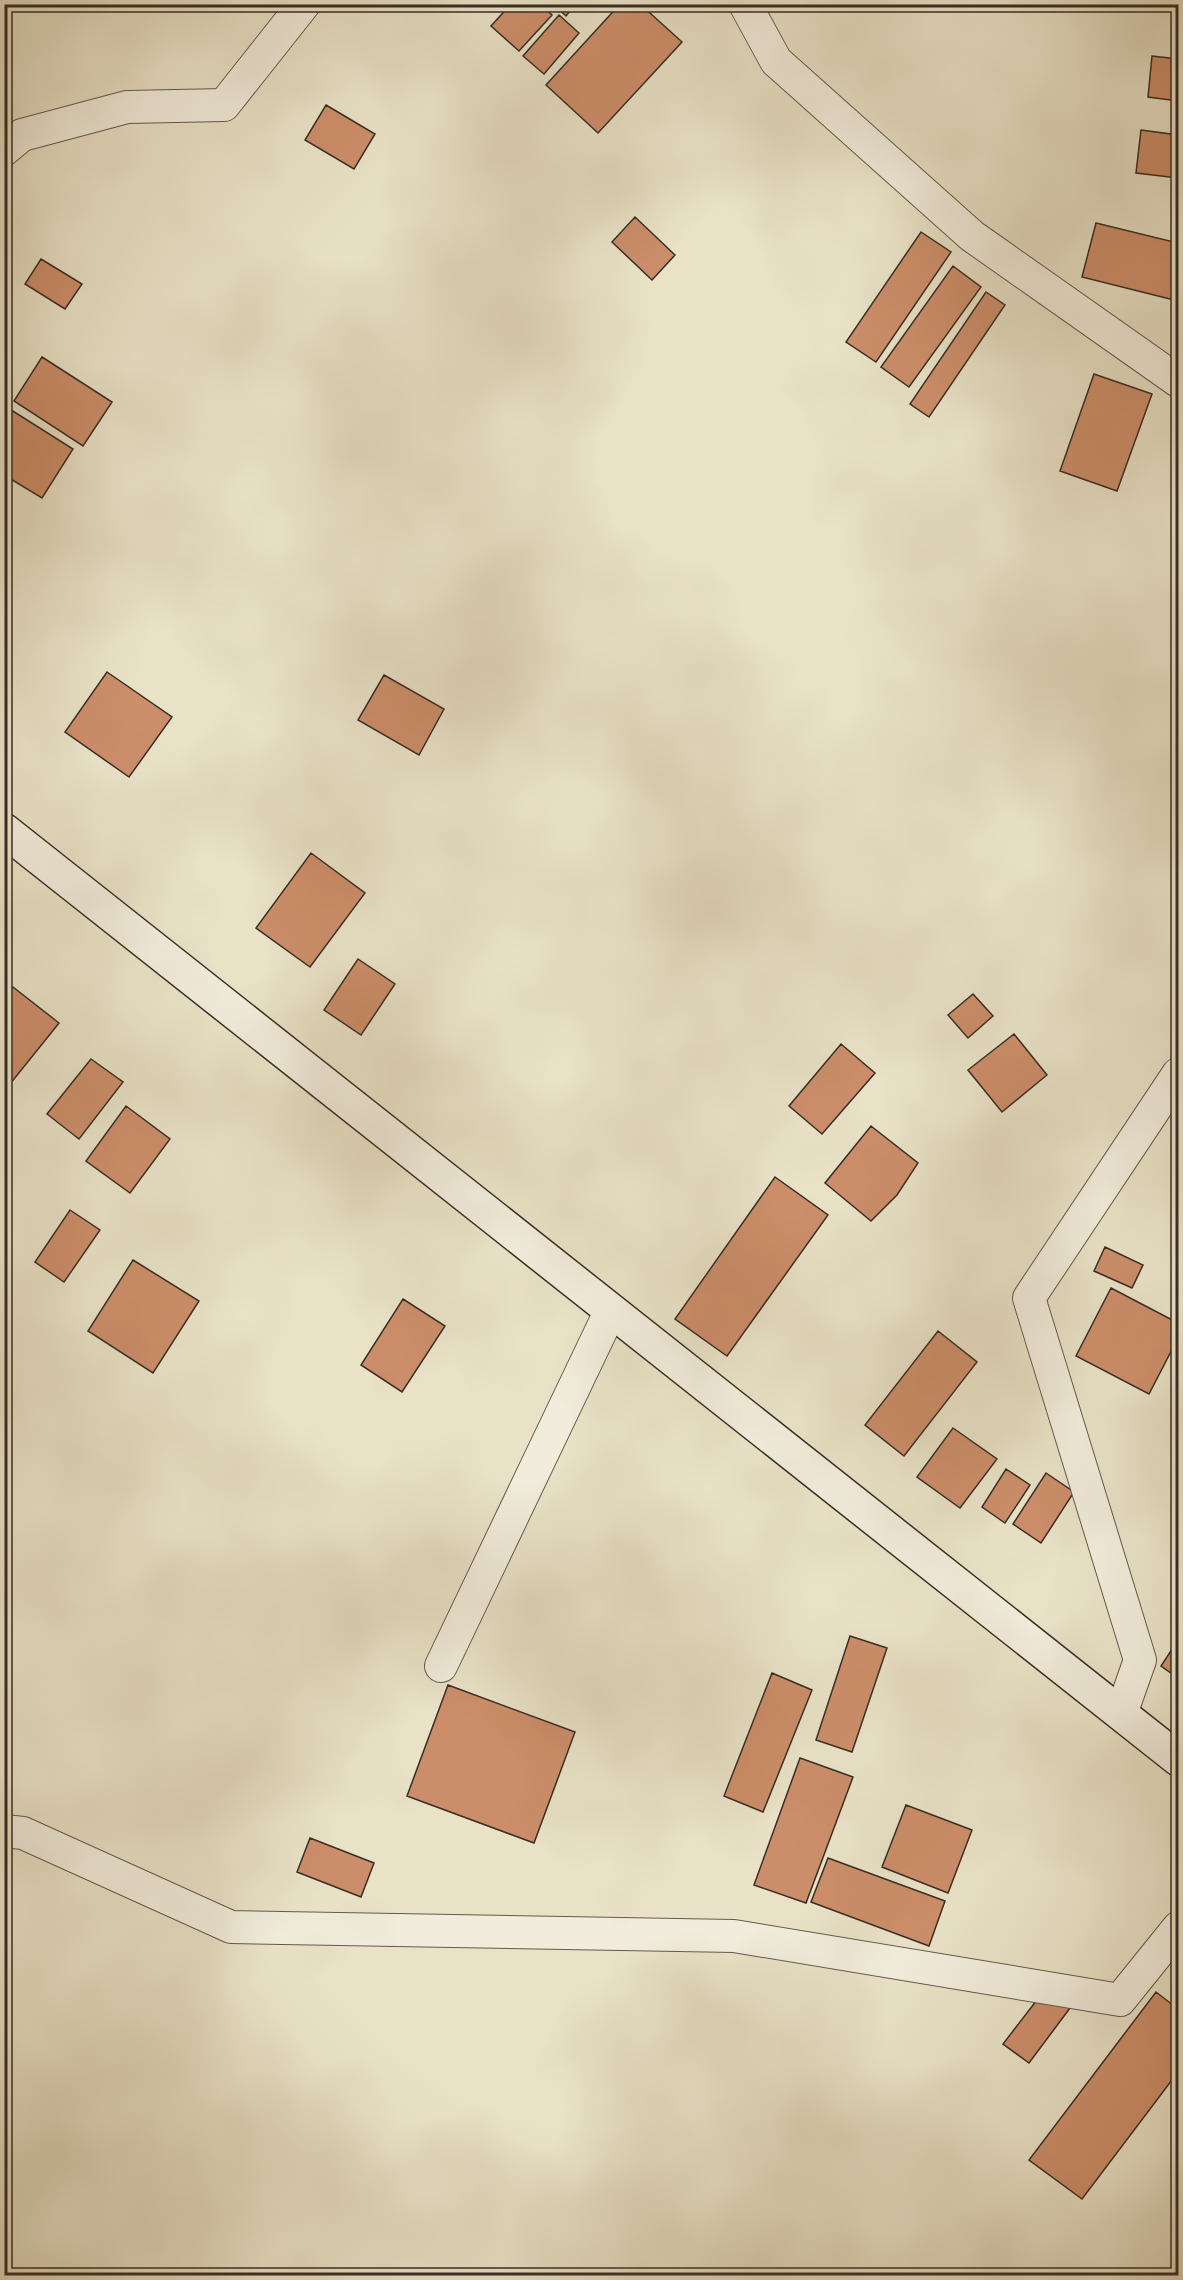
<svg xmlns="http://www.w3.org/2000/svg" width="1183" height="2280" viewBox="0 0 1183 2280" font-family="'EB Garamond',serif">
<rect width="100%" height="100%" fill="#e9e2c7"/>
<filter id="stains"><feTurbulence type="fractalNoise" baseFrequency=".00333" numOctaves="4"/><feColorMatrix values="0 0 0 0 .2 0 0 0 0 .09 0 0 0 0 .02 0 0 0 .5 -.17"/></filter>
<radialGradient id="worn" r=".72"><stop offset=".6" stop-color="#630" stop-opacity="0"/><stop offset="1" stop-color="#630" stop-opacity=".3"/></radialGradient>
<path fill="#cc8e6a" stroke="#372d24" stroke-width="1.5" d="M511 4H541L552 15 519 51 491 26Z
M553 4H576L566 16Z
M620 4H640L682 42 598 133 546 85Z
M559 15 579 33 544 74 523 56Z
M1152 56 1178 59V101L1148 97Z
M326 105 375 134 354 169 305 140Z
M1141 130 1178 135V178L1136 173Z
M635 217 675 255 652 280 612 242Z
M1096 223 1178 243V301L1082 277Z
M921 232 951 252 876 362 846 342Z
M41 259 82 284 65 309 25 284Z
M953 266 981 287 909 387 881 367Z
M986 292 1005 305 929 417 910 404Z
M42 357 112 402 83 446 14 401Z
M1094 374 1152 394 1117 491 1060 471Z
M8 408 73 449 42 498 4 475V414Z
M107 672 172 717 129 777 65 732Z
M384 675 444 709 419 755 358 720Z
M311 853 365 893 310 967 256 928Z
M358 959 395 984 361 1035 324 1010Z
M13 987 59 1023 10 1084 4 1080V998Z
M973 994 993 1016 968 1038 948 1015Z
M1014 1034 1047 1075 1002 1112 968 1070Z
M841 1044 875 1073 822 1134 789 1106Z
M91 1059 123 1082 79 1139 47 1114Z
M126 1106 170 1139 130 1193 86 1161Z
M871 1126 918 1163 897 1195 871 1221 825 1183Z
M775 1177 828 1215 727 1356 675 1319Z
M70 1210 100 1230 64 1282 35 1262Z
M1105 1247 1143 1265 1132 1288 1094 1271Z
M133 1260 199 1301 153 1373 88 1331Z
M1111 1288 1178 1323V1338L1149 1394 1076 1356Z
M403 1299 445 1326 402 1392 361 1365Z
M938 1331 977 1362 904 1456 865 1425Z
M953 1428 997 1459 960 1508 917 1477Z
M1006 1469 1030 1485 1005 1523 982 1507Z
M1046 1473 1074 1492 1041 1543 1013 1524Z
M850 1636 887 1648 852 1752 816 1740Z
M1178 1640V1678L1161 1666Z
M772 1673 812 1690 763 1812 724 1796Z
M448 1685 575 1732 534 1843 407 1796Z
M800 1758 853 1777 806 1903 754 1885Z
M906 1805 972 1830 948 1893 882 1867Z
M310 1838 374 1863 361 1897 297 1872Z
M828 1858 945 1901 929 1946 811 1902Z
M1156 1992 1178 2009V2072L1082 2199 1029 2160Z
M1040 1996 1070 2008 1029 2063 1003 2044Z"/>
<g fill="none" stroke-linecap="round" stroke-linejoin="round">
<g stroke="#645a4d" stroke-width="34">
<path id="street" d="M745 4 776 61 972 236 1178 381
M4 150 22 135 127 107 224 105 304 4
M441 1666 611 1310
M1121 1714 1140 1660 1029 1298 1178 1074
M4 1831 23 1833 231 1927 734 1936 1120 2000 1178 1928"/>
</g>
<g stroke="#372d24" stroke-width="36">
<path id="secondary" d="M4 830 1178 1759"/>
</g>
<use href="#street" stroke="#f1ecdb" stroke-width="32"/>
<use href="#secondary" stroke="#f1ecdb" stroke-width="33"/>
</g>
<rect width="1183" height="2280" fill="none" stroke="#e9e2c7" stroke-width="24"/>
<rect x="6" y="6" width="1171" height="2268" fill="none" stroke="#372d24" stroke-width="3"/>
<rect x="12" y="12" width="1159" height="2256" fill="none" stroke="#372d24" stroke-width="1.5"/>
<rect width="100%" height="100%" filter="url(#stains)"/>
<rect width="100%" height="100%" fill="url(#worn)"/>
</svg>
